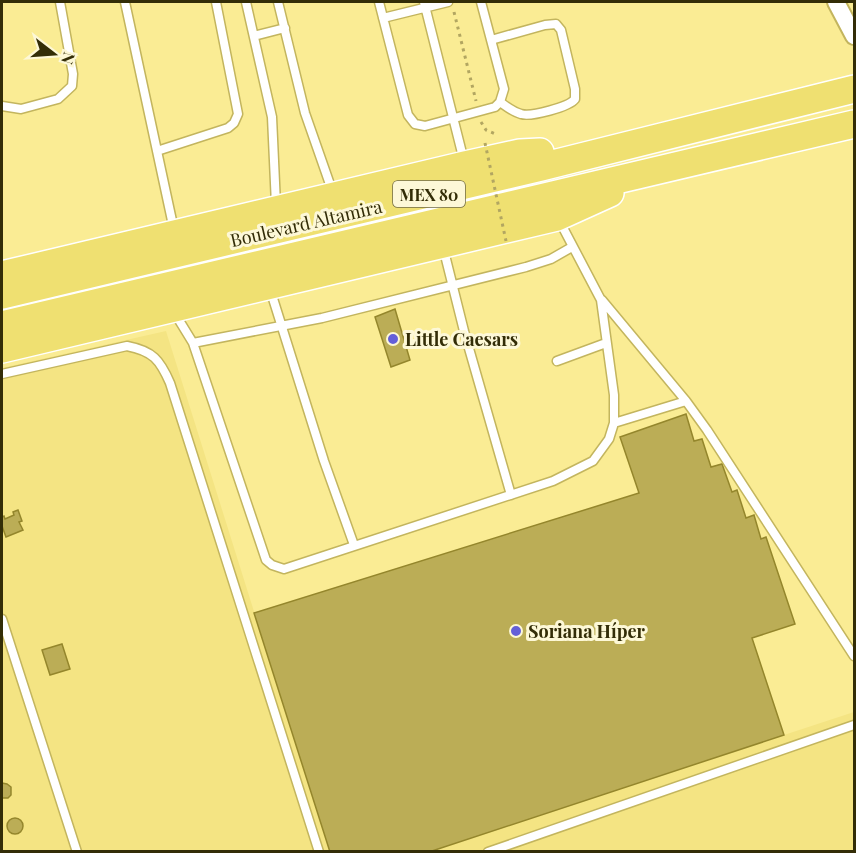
<svg xmlns="http://www.w3.org/2000/svg" width="856" height="853" viewBox="0 0 856 853" font-family="'Playfair Display',serif">
<rect width="100%" height="100%" fill="#faec94"/>
<path fill="#f4e483" d="M166 331 251 602 330 851H2V368Z
M854 712V851L429 852 784 735Z"/>
<path fill="#bbad56" stroke="#94862c" stroke-width="1.5" d="M395 309 410 360 391 367 375 317Z
M686 414 694 441 702 439 711 467 722 464 732 492 737 490 746 518 754 515 761 539 766 537 795 624 752 638 784 735 429 852H330L254 613 639 493 620 437Z
M18 510 22 521 19 522 23 530 6 537 2 526V517L4 516 5 519 14 515 13 512Z
M62 644 70 669 50 675 42 650Z
M2 783 7 784 11 787V795L8 798H2Z
M7 826a8 8 0 1 1 16 0a8 8 0 1 1-16 0Z"/>
<g fill="none" stroke-linecap="round" stroke-linejoin="round">
<g stroke="#c3b55e" stroke-width="11">
<path id="lane" d="M125 2 174 230
M246 2 272 117 276 205
M278 2 305 113 333 193
M379 2 408 115 415 124 425 126 495 107 500 102 504 89 481 2
M424 2 464 161
M383 18 448 2
M254 36 285 28
M491 40 545 25 556 24 561 30 575 89V99C569 107 531 117 521 114 513 112 507 107 500 102
M2 106 21 109 58 99 72 86 73 74 60 2
M157 151 228 128 234 123 238 114 216 2
M443 247 464 331 511 495
M270 289 324 461 354 545
M602 300 686 401 707 430 854 656
M174 312 193 343 266 560 272 565 284 569 553 481 593 461 609 439 614 423V395L601 300 559 220
M193 343 322 318 526 267 551 259 572 247
M557 361 606 343
M2 374 127 346C153 351 160 360 170 383L319 852
M614 423 686 401
M2 619 77 852
M488 852 854 725"/>
</g>
<g stroke="#c3b55e" stroke-width="20">
<path id="street" d="M836 2 854 36"/>
</g>
<g stroke="#fff" stroke-width="30">
<path id="primary" d="M2 275 465 165 520 153 540 152
M2 295 541 167 854 89
M2 325 854 124
M2 349 557 217 610 193"/>
</g>
<path stroke="#b2a661" stroke-width="3" stroke-dasharray="3 4.5" stroke-linecap="butt" d="M454 12 476 101
M481 122 486 130 498 135"/>
<use href="#lane" stroke="#fff" stroke-width="8"/>
<use href="#street" stroke="#fff" stroke-width="16"/>
<use href="#primary" stroke="#efe071" stroke-width="27"/>
<path stroke="#b2a661" stroke-width="3" stroke-dasharray="3 4.5" stroke-linecap="butt" d="M485 143 506 241"/>
</g>
<g fill="#645fd8" stroke="#fdf8d7" stroke-width="2">
<circle cx="393" cy="339" r="6"/>
<circle cx="516" cy="631" r="6"/>
</g>
<g text-anchor="middle" dominant-baseline="central" stroke-width="6" stroke-linejoin="round" paint-order="stroke">
<rect fill="#fdf8d7" stroke="#706a45" stroke-width="1.5" x="393" y="181" width="72" height="26" rx="4.5"/>
<g font-size="16" font-weight="bold" fill="#332d07">
<text x="429" y="194">MEX 80</text>
</g>
<g font-size="18" fill="#332d07" stroke="#fdf8d7">
<text transform="translate(306 223) rotate(-13)">Boulevard Altamira</text>
</g>
<g font-size="18" font-weight="bold" fill="#332d07" stroke="#fdf8d7" text-anchor="start">
<text x="405" y="339">Little Caesars</text>
<text x="528" y="631">Soriana Híper</text>
</g>
</g>
<rect width="856" height="853" fill="none" stroke="#332d07" stroke-width="6"/>
<g transform="translate(54 54) rotate(107)" stroke="#fdf8d7" stroke-width="4.5" paint-order="stroke">
<path d="M0-4.5L10 22L0 15L-10 22Z" fill="#332d07"/>
<text y="-9" font-size="16" font-weight="bold" text-anchor="middle" fill="#332d07">N</text>
</g>
</svg>
